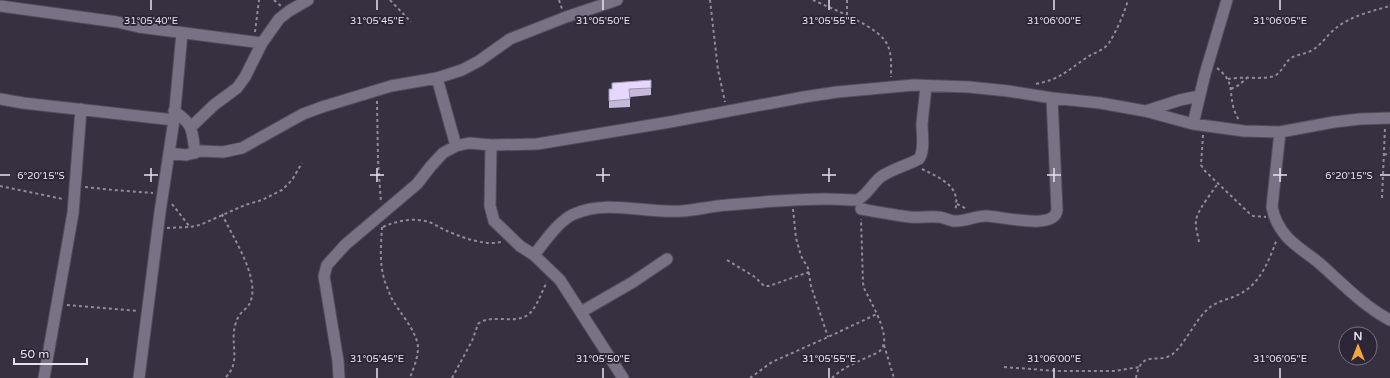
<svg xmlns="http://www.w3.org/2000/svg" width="1390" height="378" viewBox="0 0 1390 378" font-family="'Varela Round',sans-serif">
<rect width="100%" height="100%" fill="#373041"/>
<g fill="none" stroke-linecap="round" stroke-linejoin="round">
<g stroke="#524c5a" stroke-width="13">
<path id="minor" d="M0 6 117 22 139 27 262 43
M437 78 456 146
M0 99 23 103 174 120
M174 111C194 125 192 130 195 153
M1146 111 1180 100 1199 96
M1193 124 1205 74 1227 0
M191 127 214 105 237 88 245 77 262 43 279 19 289 11 308 0
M1280 132 1272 207C1274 218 1279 228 1287 237 1295 246 1308 254 1318 262 1341 282 1363 306 1390 320
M491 145 490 206 494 221 520 246 534 255 560 280 623 378
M169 153 186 155 201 151 223 152 242 148 303 114 322 107 391 86 437 78 462 70 479 61 510 39 566 17 617 0
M861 209C878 212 894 215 910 217 919 218 929 216 938 217 943 217 948 220 953 221 964 222 975 216 986 216 1000 216 1055 231 1057 210L1052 98
M534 255C544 243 559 220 574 214 609 199 646 214 682 211 697 210 712 206 727 205 760 202 794 199 827 199 837 199 847 200 857 200 868 195 872 183 882 176 893 169 907 165 919 159 925 150 922 135 922 124 923 112 925 99 926 86
M581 312 633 282 667 259
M44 378 73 213 81 109
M139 378 160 212 174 120 182 33
M339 378 338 361 324 276 327 265 345 245 417 184 431 166 443 153 456 146 469 143 491 145 537 144 670 122 804 97 837 92 914 85 969 87 1008 91 1052 98 1100 103 1145 111 1193 124 1244 131 1280 132 1334 122 1360 119 1390 118"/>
</g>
<path stroke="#918b99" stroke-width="2" stroke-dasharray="3 3" stroke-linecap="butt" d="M274 0 281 6
M390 0 411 22
M559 0 562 9
M710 0 718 70 725 102
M813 0C832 9 881 27 888 46 892 55 891 68 891 77
M847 0V16
M255 32 259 0
M1217 68C1234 82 1229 87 1233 106 1234 111 1237 116 1239 121
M1228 79C1242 76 1263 80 1274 76 1282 73 1284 63 1291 58 1298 54 1307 54 1314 49 1323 43 1328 34 1336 28 1351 16 1372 11 1390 6
M1036 84C1060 79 1067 71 1086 58 1093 53 1103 51 1109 43 1117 30 1124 14 1128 0
M1231 89 1239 85 1248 77
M377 101 378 160 381 203
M1203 135 1201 165 1205 171 1249 213 1253 216 1266 217
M1384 155 1390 153
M922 169C940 178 962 186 955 211
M0 186 63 199
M85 187 113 190 153 193
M1382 198 1385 127
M172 204 190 227
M957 204 967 209
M793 209 796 238 801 256 808 268 811 286 828 337
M222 214C232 236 259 276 251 300 250 305 246 308 242 312 237 317 235 325 234 331 232 350 240 363 225 378
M382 227C381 245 379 264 385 282 387 287 389 292 391 297 398 311 418 332 418 348 418 358 413 369 410 378
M383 227C396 221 410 218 425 221 432 222 438 227 445 230 461 237 483 246 501 242
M167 228 190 227 200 225 245 205 262 200 282 190 292 180 302 163
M1199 242C1198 235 1195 227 1196 220 1198 209 1212 193 1218 183
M727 260 755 277 764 286H769L809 272
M67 305 138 311
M884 345 894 378
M1004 367 1057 371H1114L1140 367
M452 378 472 341 478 324C492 312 518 327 531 312 538 304 542 291 547 282
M750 378 772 362 828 337 877 314
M832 378C843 367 858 362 872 355 875 354 880 352 882 348 891 335 870 301 864 288L863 283 861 219
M1136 378C1142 346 1160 367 1175 352 1188 339 1195 320 1209 308 1217 301 1230 299 1240 294 1261 283 1269 260 1277 239"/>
<use href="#minor" stroke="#797285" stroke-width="11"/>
</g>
<path fill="#c5b9da" d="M612 83 651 88V95L630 97V107L609 108V89H612Z"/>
<path fill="#e5d7fd" stroke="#a096b1" d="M651 80V88L629 89 630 99 609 101V89H612V83Z"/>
<path fill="none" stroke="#e5e1ec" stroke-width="1.5" d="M151 0V10M377 0V10M603 0V10M829 0V10M1054 0V10M1280 0V10M151 168V182M377 168V182M603 168V182M829 168V182M1054 168V182M1280 168V182M0 175H10M144 175H158M370 175H384M596 175H610M822 175H836M1047 175H1061M1273 175H1287M1380 175H1390M377 368V378M603 368V378M829 368V378M1054 368V378M1280 368V378"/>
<g font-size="10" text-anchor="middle" fill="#e5e1ec" stroke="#2c2636" stroke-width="4" stroke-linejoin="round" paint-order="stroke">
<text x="151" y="24">31°05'40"E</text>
<text x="377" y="24">31°05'45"E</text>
<text x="603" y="24">31°05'50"E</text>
<text x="829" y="24">31°05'55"E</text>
<text x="1054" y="24">31°06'00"E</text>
<text x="1280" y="24">31°06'05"E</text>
<text x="41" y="179">6°20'15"S</text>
<text x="1349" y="179">6°20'15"S</text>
<text x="377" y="362">31°05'45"E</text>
<text x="603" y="362">31°05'50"E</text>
<text x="829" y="362">31°05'55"E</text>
<text x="1054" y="362">31°06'00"E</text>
<text x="1280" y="362">31°06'05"E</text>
</g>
<g transform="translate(1358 346)"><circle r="19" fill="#2c2636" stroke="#76717f"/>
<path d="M0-3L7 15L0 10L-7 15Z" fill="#f4a444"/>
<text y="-6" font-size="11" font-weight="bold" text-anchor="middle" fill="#e5e1ec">N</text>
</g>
<path d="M14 358v6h73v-6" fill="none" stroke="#e5e1ec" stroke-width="2"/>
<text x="20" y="358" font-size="12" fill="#e5e1ec" stroke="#2c2636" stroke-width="3" paint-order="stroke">50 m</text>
</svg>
